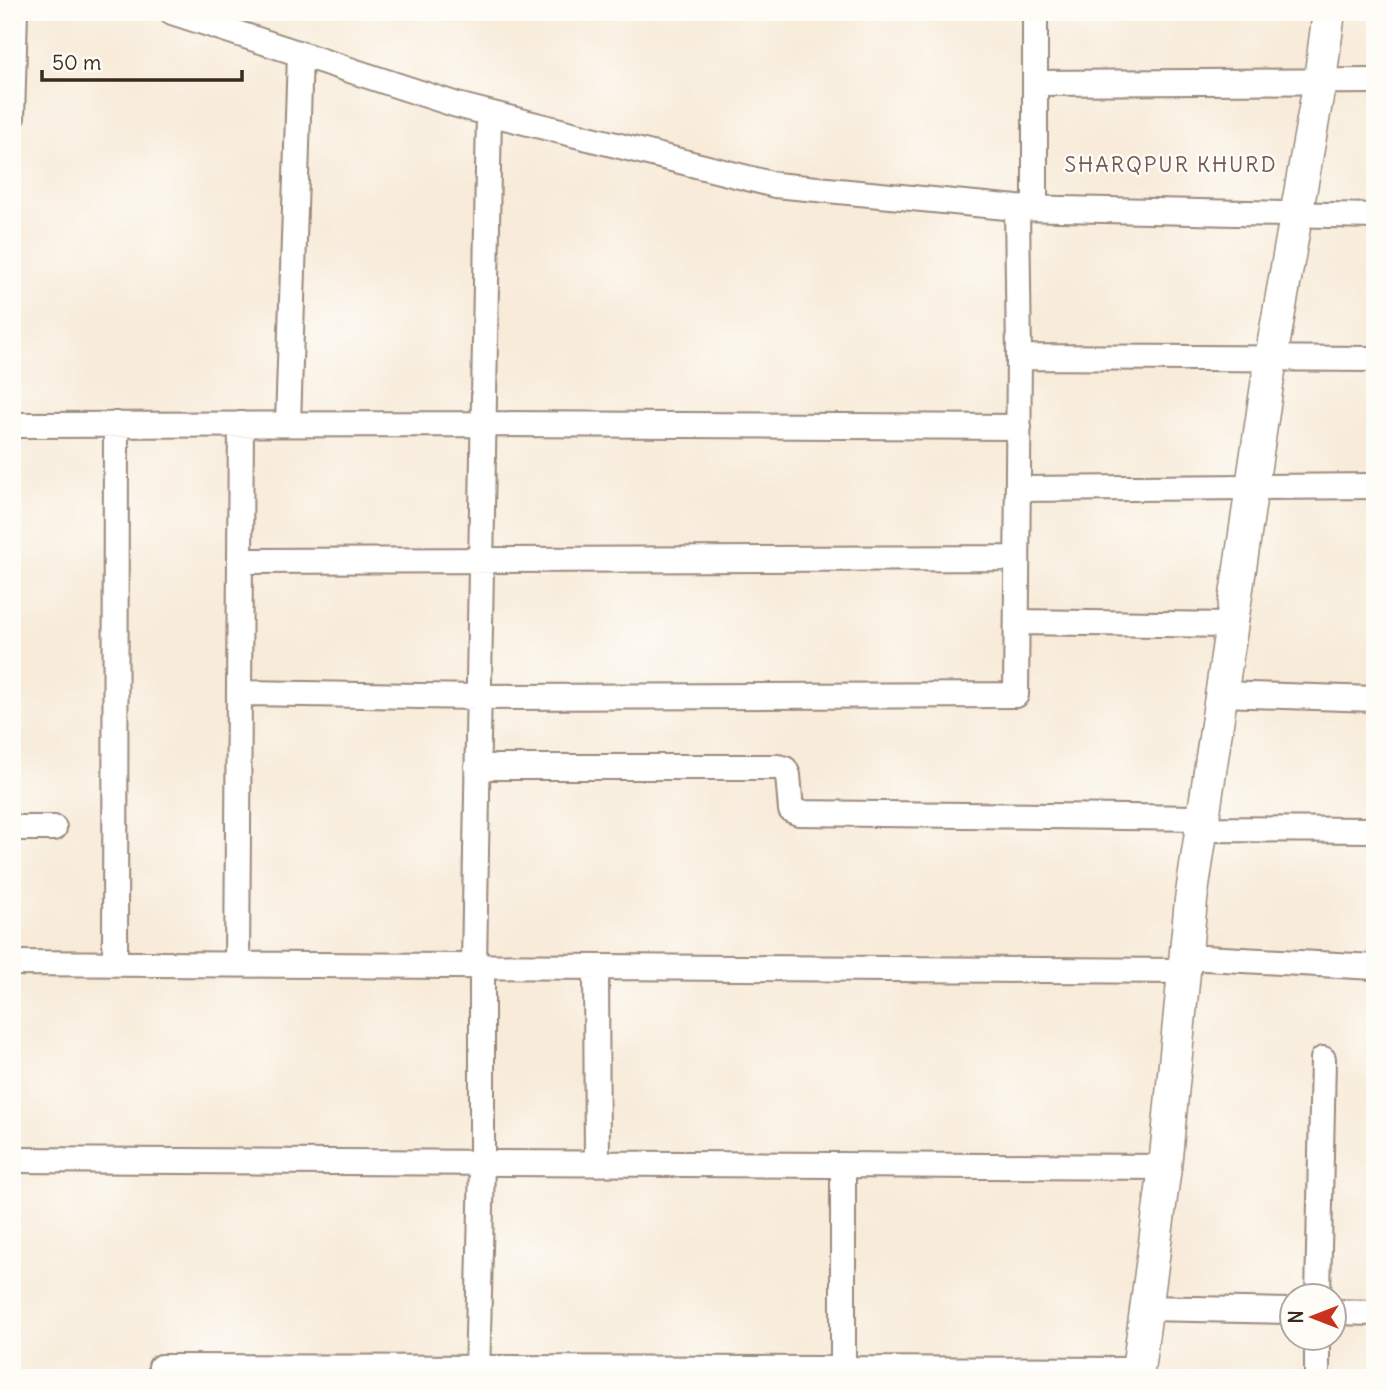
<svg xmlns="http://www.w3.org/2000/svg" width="1387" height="1390" viewBox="0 0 1387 1390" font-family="Delius,sans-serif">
<rect width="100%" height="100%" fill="#fdfcf7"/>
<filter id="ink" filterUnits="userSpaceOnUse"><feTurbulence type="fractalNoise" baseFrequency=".0143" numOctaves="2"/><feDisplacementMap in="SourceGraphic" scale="14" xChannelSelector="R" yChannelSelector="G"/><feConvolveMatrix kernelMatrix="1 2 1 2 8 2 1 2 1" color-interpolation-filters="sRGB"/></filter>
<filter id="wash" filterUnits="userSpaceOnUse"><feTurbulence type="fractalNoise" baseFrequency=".00686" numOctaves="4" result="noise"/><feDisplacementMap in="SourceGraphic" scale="28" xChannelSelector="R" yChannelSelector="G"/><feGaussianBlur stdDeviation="1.57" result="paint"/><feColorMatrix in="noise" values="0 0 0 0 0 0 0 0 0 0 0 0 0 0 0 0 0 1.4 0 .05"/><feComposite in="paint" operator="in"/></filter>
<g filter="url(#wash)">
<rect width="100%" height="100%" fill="#f8ebd9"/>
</g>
<g filter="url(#ink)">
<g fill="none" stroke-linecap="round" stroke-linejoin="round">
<g stroke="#9a8a7c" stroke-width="28">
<path id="minor" d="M172 12 457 105 775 185 1017 208 1375 216
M1035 83 1375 81
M12 117 15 12
M1035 208V12
M1019 357 1375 359
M288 424 300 54
M12 425 483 424 1019 427
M1018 489 1375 486
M240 561 1017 558
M1017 622 1231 625
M239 693 478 697 1016 695 1019 357 1017 208
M1221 694 1375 699
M477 767H778L785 769 788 775 791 810 798 813 1203 818
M12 828H54
M1202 829 1375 830
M1186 957 1375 967
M12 963 1184 971
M115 963 116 424
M237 964 241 424
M474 966 489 113
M596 967 597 1164
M12 1160 1165 1167
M1318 1296 1323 1059
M1146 1308 1292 1311
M1334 1312 1375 1313
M161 1367 1138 1370
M477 1378 482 1164V966
M843 1378V1165
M1317 1378V1338"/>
</g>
<g stroke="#9a8a7c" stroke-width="35">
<path id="tertiary" d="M1137 1378 1165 1167 1191 900 1271 358 1320 80 1329 12"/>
</g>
<use href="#minor" stroke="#fff" stroke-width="24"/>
<use href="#tertiary" stroke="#fff" stroke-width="32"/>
</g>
</g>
<g text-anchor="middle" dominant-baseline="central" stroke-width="5" stroke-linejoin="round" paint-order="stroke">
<g font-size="21" letter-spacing="2" fill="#745655" stroke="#fdfcf7">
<text x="1171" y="164">SHARQPUR KHURD</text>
</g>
</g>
<rect width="1387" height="1390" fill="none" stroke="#fdfcf7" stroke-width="42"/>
<g transform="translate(1313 1317) rotate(270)"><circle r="33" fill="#fdfcf7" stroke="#afa8a0" stroke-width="2"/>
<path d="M0-5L12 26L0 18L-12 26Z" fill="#c8321e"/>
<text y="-10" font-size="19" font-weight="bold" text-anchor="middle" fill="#3b2a1e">N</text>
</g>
<path d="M42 70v10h200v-10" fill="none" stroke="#3b2a1e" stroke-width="3.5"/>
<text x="52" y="70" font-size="21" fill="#3b2a1e" stroke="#fdfcf7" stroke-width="5" paint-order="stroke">50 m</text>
</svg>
